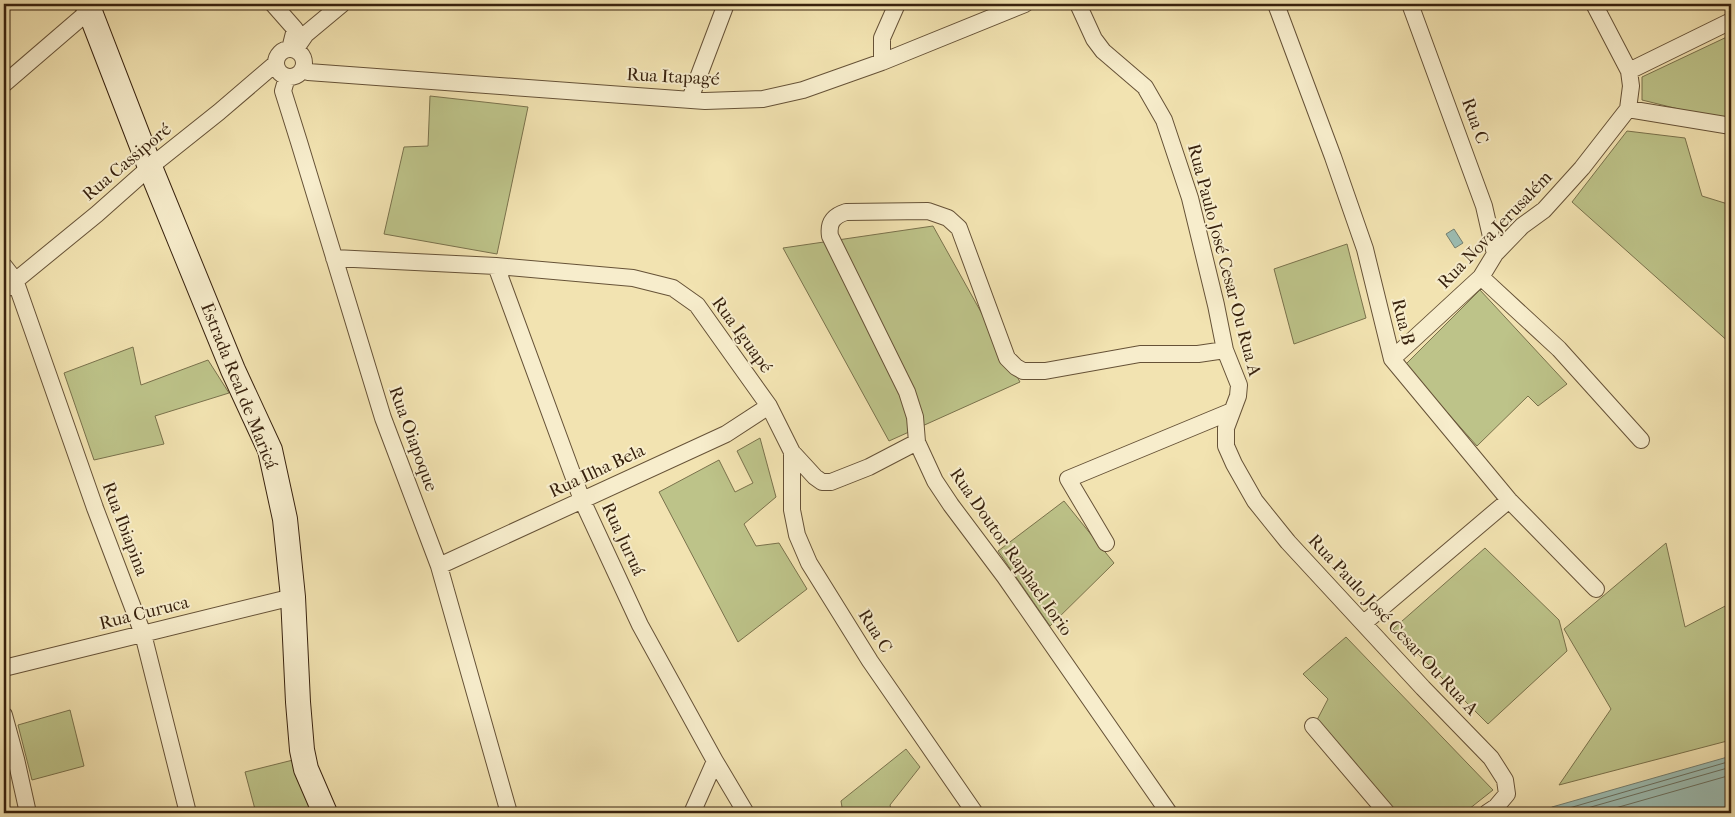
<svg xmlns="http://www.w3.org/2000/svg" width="1735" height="817" viewBox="0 0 1735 817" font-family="'IM FELL French Canon',serif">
<rect width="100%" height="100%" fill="#f2e3b1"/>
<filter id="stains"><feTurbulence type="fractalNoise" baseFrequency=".004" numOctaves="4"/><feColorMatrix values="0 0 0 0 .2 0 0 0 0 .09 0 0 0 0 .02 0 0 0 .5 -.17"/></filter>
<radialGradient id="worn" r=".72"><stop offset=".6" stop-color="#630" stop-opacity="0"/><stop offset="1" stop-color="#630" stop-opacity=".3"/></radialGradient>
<path fill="#bdc389" stroke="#7a724c" d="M1731 35V122L1642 100V77Z
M430 96 528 107 497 254 384 234 404 147 428 146Z
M1627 131 1685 138 1702 196 1731 205V344L1572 202Z
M933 226 1020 382 889 441 783 248Z
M1347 244 1366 318 1294 344 1274 269Z
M1480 290 1567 384 1538 406 1528 396 1477 446 1405 365Z
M133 347 141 385 208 360 229 393 155 416 164 444 94 460 64 373Z
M760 438 776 497 744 524 756 546 779 543 807 589 738 642 659 492 719 460 735 492 753 483 737 451Z
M1064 501 1114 563 1050 626 998 551Z
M1666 543 1685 627 1731 603V740L1559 785 1611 709 1564 629Z
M1485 548 1559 620 1567 651 1488 724 1393 629Z
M1346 637 1493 790 1464 813H1398L1317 720 1328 699 1303 674Z
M70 710 84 766 32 780 18 725Z
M906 749 920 767 890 805 892 813H843L841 801Z
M297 759 312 813H256L245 772Z"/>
<path fill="#9cbdb3" stroke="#747f71" d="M1454 229 1463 243 1455 248 1446 234Z
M1731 756V813H1543L1552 807Z"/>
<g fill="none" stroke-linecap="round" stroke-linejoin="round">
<path stroke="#6a7060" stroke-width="1" d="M1552 813 1731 761
M1570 813 1731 767
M1598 813 1731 775"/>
<g stroke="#665237" stroke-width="18">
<path id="minor" d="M273 4 295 29 290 49
M1078 4 1094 39 1103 51 1145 87 1164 120 1190 198 1216 305 1225 350 1239 385 1238 396 1226 428V446L1234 464 1255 501 1288 542 1423 688 1491 758 1505 780 1507 794 1496 807 1487 813
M1277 4V7L1333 157 1365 249 1392 359 1509 500 1596 589
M1410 4 1484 206 1495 254
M1594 4 1629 71 1631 86 1628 109
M276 63a14 14 0 1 1 28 0a14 14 0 1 1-28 0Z
M295 50 306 34 342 4
M882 62V38L897 4
M302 70 308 72 705 101 763 99 803 90 882 62 1025 4
M1629 71 1731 21
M287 77 283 91 299 142 383 418 439 566 509 813
M4 84 97 4
M690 99 726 4
M334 258 496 266 633 278 673 288 697 305 769 406 792 452 815 477 822 482H831L869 467 917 442
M4 266 15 280 95 508 143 634 188 813
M496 266 582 500 640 625 715 761 746 813
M1481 277 1559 349 1641 440
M4 290 97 214 150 167 219 112 275 64
M1392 359 1481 277 1495 254 1522 226 1544 210 1582 168 1628 109 1731 126
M792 452V510L797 535 809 563 870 661 975 813
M1106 543 1068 479 1232 411
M439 566 726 434 769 406
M1364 623 1509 500
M4 668 293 597
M4 715 16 759 28 813
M1313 726 1387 813
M692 813 715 761
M1169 813 1005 577 951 505 935 481 917 442 915 417 907 392 830 236C828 223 833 216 846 212L928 211 948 218 959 228 1007 358 1016 367 1023 371H1045L1140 354H1198L1225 350"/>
</g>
<g stroke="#38220e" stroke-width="26">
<path id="secondary" d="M87 4 150 167 233 370 270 450 285 519 293 597 298 702 302 750 306 769 325 813"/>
</g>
<use href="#minor" stroke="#f7edcc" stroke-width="16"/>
<use href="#secondary" stroke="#f7edcc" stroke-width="24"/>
</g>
<g text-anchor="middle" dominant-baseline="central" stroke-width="4" stroke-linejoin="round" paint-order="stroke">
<g font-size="18" fill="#38220e" stroke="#f7edcc">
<text transform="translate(673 77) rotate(3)">Rua Itapagé</text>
<text transform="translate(1475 121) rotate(70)">Rua C</text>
<text transform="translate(127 162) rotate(-40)">Rua Cassiporé</text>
<text transform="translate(1495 230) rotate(-46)">Rua Nova Jerusalém</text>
<text transform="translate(1224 260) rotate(75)">Rua Paulo José Cesar Ou Rua A</text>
<text transform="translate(1403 322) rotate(76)">Rua B</text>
<text transform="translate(742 335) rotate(54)">Rua Iguapé</text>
<text transform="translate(239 386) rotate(68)">Estrada Real de Maricá</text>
<text transform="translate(413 439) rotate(70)">Rua Oiapoque</text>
<text transform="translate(597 471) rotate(-25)">Rua Ilha Bela</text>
<text transform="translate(125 529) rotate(69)">Rua Ibiapina</text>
<text transform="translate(623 539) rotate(65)">Rua Juruá</text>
<text transform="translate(1011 552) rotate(55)">Rua Doutor Raphael Iorio</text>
<text transform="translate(144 613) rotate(-14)">Rua Curuca</text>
<text transform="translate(1393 625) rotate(47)">Rua Paulo José Cesar Ou Rua A</text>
<text transform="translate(875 631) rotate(58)">Rua C</text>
</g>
</g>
<rect width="1735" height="817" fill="none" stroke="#f2e3b1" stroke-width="20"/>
<rect x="5" y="5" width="1725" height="807" fill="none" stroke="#38220e" stroke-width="2.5"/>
<rect x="10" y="10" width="1715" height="797" fill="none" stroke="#38220e"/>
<rect width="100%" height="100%" filter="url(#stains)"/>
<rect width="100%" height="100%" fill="url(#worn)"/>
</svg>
